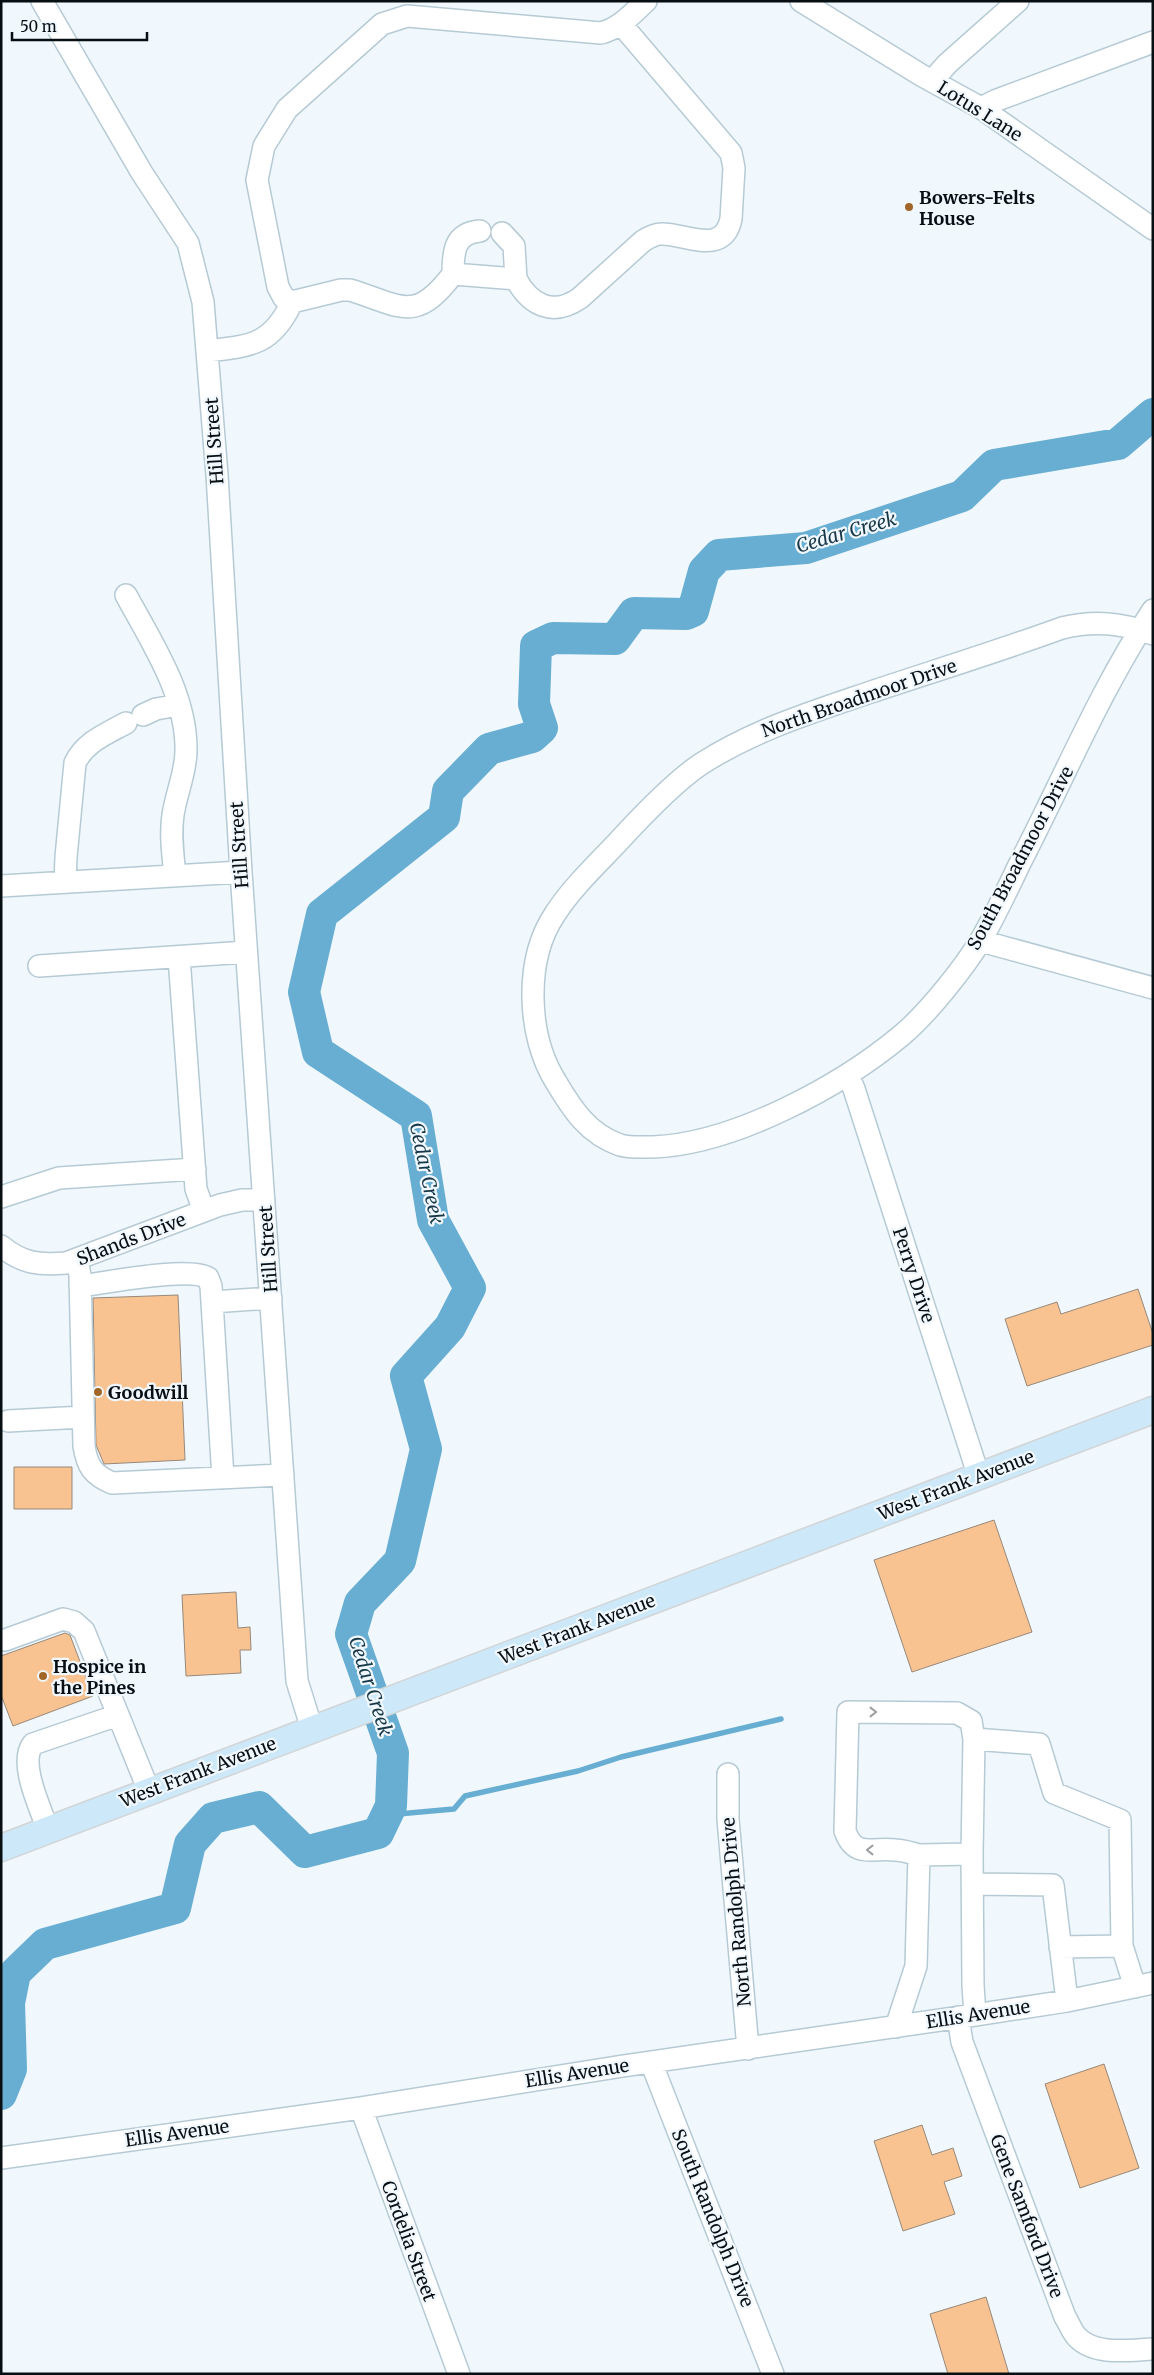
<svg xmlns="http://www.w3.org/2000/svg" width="1154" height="2375" viewBox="0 0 1154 2375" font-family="Merriweather,serif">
<rect width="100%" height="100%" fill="#f0f8fd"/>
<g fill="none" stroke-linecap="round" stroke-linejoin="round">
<path stroke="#68aed3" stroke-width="5.5" d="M387 1815 454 1809 465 1796 578 1771 621 1757 781 1719"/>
<path stroke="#68aed3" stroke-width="32" d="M1 2094 11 2069 9 2003 15 1973 45 1944 175 1908 190 1844 213 1818 259 1807 305 1852 378 1833 391 1806 393 1753 351 1634 360 1603 400 1561 426 1449 406 1376 450 1327 470 1288 433 1220 416 1116 318 1052 304 992 322 914 444 817 448 791 489 749 532 737 542 728 534 704 536 646 553 638 615 639 634 613 686 614 693 611 704 571 719 555 806 548 962 496 994 465 1118 444 1153 414"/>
</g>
<path fill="#f8c391" stroke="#97887a" d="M1138 1289 1153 1334V1345L1027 1386 1005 1319 1057 1302 1061 1314Z
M178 1295 185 1460 104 1464 96 1445 93 1298Z
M14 1467H72V1509H14Z
M994 1520 1032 1632 912 1672 874 1560Z
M236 1592 238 1628 250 1627 251 1650H240L241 1673 186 1676 182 1595Z
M65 1633 70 1635 93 1696 13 1726 1 1695V1656Z
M1104 2064 1139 2168 1080 2188 1045 2084Z
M922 2125 932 2155 953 2148 962 2176 944 2182 955 2214 903 2231 874 2141Z
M986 2297 1009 2374H948L930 2314Z"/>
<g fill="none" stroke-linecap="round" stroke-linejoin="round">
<g stroke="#b6cad5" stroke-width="24">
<path id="minor" d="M42 1 142 173 188 243 203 302 217 475 241 872 297 1681 312 1729
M801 1 921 75 981 108 1153 229
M932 81 947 64 1018 1
M981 108 997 100 1153 42
M502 233 514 246 516 279
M453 274C453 252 454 233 480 231
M292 302 284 298 278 287 257 180 264 146 287 109 382 24 407 16 601 33C620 28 632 14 646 1
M207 351C251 346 272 345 292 302L341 290H350C402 306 415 324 453 274L516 279C530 305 553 317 580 298L643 241C648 238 654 234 661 234 685 233 723 257 731 219L734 168 731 153 621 24
M126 595C152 643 187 695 186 751 186 772 176 794 173 815 170 835 173 855 175 876
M1153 610C1101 688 1063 780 1020 863 1008 888 996 914 982 938 965 967 928 1013 902 1035 841 1086 734 1144 653 1147 642 1147 630 1148 620 1145 588 1134 572 1109 556 1082 527 1036 524 960 555 914 571 889 595 866 616 844 638 820 674 782 701 764 754 730 812 712 871 692 934 671 999 651 1062 628 1095 620 1121 623 1153 634
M143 715 156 709 179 705
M65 882 66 857 75 763C85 742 106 734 126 723
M1 886 241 872
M981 941 1153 988
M179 957 196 1189 204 1211
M39 966 246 952
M848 1075 854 1089 979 1477
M1 1197 59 1178 195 1169
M1 1246C23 1264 39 1265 66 1263L220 1205 242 1200H264
M77 1260 80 1275 84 1446C87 1466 93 1475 112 1483L283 1475
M80 1286C105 1283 189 1266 208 1278L211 1286 223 1478
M212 1302 271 1298
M8 1421 83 1417
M5 1640 63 1619 74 1622 84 1631 149 1791
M974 1739 1039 1744 1054 1793 1120 1820 1122 1946
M728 1774V1819L748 2049
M48 1830C41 1809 18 1763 33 1744L118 1715
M919 1855C911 1853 903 1850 895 1850 872 1847 855 1859 845 1831L848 1712 957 1713 971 1721 974 1739 972 1854
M973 1884 1053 1885 1067 2001
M1060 1947 1122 1946 1135 1987
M958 2017 962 2042 1065 2317C1069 2323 1072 2332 1077 2337 1095 2356 1129 2350 1153 2349
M896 2027 916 1966 919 1855 972 1854 973 1985 975 2015
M651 2062 773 2374
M361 2108 459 2374
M1 2158 361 2108 623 2066 975 2015 1067 2001 1153 1983"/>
</g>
<g stroke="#d3d4d5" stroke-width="29">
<path id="major" d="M1 1848 1153 1410"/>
</g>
<use href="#minor" stroke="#fff" stroke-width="21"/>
<use href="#major" stroke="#cde9f9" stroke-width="26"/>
</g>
<defs><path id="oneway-chevron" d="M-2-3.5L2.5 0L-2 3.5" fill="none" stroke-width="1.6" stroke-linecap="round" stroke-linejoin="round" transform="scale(1.25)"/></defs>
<g stroke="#9c9fa1">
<use href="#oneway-chevron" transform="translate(873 1712)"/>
<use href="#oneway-chevron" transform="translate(870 1850) rotate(180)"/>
</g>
<g fill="#a26728" stroke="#f0f8fd" stroke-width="2">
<circle cx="909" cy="207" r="5"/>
<circle cx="98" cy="1392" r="5"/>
<circle cx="43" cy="1676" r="5"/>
</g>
<g text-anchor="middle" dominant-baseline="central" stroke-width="4.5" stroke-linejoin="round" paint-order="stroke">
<g font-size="18" fill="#080f13" stroke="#f0f8fd">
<text transform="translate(980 111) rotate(32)">Lotus Lane</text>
<text transform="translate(214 441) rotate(-94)">Hill Street</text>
<text transform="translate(859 698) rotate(-19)">North Broadmoor Drive</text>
<text transform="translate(239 845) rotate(-94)">Hill Street</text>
<text transform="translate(1020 858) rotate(-62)">South Broadmoor Drive</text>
<text transform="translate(131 1239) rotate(-21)">Shands Drive</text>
<text transform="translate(268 1249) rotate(-94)">Hill Street</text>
<text transform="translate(914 1275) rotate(72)">Perry Drive</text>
<text transform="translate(956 1485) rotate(-21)">West Frank Avenue</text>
<text transform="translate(577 1629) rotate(-21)">West Frank Avenue</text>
<text transform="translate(198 1772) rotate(-21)">West Frank Avenue</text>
<text transform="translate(736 1912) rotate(-95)">North Randolph Drive</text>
<text transform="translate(978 2014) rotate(-9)">Ellis Avenue</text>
<text transform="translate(577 2073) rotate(-9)">Ellis Avenue</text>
<text transform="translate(177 2133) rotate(-8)">Ellis Avenue</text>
<text transform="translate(1027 2216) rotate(69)">Gene Samford Drive</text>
<text transform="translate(713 2218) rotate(68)">South Randolph Drive</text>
<text transform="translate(409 2241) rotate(70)">Cordelia Street</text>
</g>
<g font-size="18" font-weight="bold" fill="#080f13" stroke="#f0f8fd" text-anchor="start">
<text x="919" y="197">Bowers-Felts<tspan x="919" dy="21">House</tspan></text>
<text x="108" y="1392">Goodwill</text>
<text x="53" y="1666">Hospice in<tspan x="53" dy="21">the Pines</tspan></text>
</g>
<g font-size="19" font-style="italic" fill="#183848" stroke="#f0f8fd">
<text transform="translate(846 532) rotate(-16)">Cedar Creek</text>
<text transform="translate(427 1173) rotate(78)">Cedar Creek</text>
<text transform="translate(371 1686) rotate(72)">Cedar Creek</text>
</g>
</g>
<rect width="1154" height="2375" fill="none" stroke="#080f13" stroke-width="5"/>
<path d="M12 32v8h135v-8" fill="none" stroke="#080f13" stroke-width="2.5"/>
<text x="20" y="32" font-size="15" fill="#080f13" stroke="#f0f8fd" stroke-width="4" paint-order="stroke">50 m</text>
</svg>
